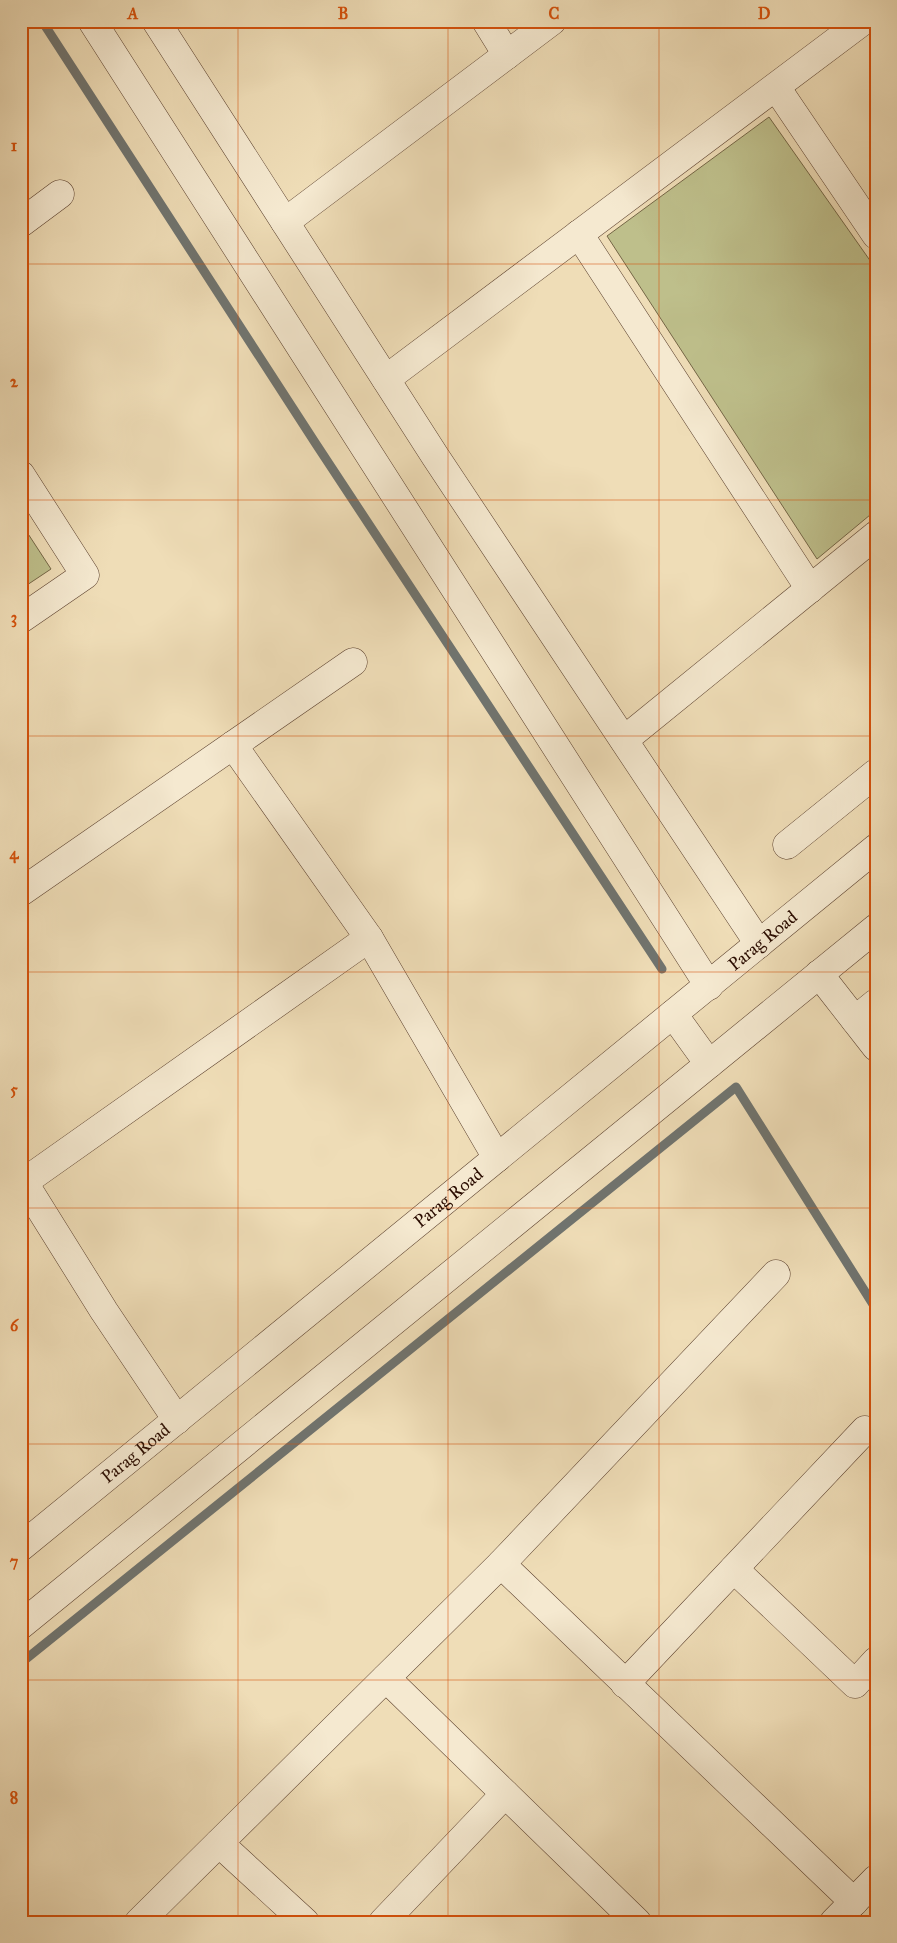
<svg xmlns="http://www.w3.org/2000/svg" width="897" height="1943" viewBox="0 0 897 1943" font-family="'IM FELL Great Primer',serif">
<rect width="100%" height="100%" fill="#efddb7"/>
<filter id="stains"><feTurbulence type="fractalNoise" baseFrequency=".004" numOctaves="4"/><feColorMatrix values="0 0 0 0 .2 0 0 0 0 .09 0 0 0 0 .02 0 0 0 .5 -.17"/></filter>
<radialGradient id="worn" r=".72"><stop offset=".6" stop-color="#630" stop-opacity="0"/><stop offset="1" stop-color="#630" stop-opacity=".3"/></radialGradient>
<path fill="#bebf8b" stroke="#746646" d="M769 117 876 269V510L817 559 607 236Z
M21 523 51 569 21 589Z"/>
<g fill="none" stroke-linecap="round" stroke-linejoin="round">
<path stroke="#70746f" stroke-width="9" d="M42 21 316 444 662 969
M21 1663 736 1087 876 1309"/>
<g stroke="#5b402e" stroke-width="29">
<g id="minor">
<path d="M92 21 709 986"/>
<path d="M156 21 435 456 759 944"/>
<path d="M486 21 507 55"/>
<path d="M776 87 876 235"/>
<path d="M285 222 552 21"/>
<path d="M21 223 60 194"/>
<path d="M579 234 810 589"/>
<path d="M386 379 863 21"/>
<path d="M21 475 85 575 21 619"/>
<path d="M624 740 876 535"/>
<path d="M233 745 369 938 497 1158"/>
<path d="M787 845 876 773"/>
<path d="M21 892 353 662"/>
<path d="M819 974 876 1047"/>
<path d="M673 1014 709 1064"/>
<path d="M855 1020 876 1003"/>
<path d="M21 1178 104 1311 177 1420"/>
<path d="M24 1182 369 938"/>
<path id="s1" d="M21 1547 876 848"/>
<path d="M501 1564 854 1902"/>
<path d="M734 1569 855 1684 876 1661"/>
<path d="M21 1625 876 928"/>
<path d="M386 1678 637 1922"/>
<path d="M625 1684 865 1430"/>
<path d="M219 1843 305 1922"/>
<path d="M139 1922 501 1564 776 1274"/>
<path d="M383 1922 505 1794"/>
<path d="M834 1922 876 1879"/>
</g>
</g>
<use href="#minor" stroke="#f5e9d0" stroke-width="28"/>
</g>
<path fill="none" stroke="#d5510b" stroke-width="1" stroke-opacity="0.55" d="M238 21V1922M448 21V1922M659 21V1922M21 264H876M21 500H876M21 736H876M21 972H876M21 1208H876M21 1444H876M21 1680H876"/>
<g text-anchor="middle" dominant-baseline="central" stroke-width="4.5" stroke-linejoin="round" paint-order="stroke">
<g font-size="18" fill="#2a0c00" stroke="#f5e9d0">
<text stroke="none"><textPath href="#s1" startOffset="958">Parag Road</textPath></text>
<text stroke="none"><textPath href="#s1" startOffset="552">Parag Road</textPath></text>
<text stroke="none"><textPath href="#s1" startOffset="148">Parag Road</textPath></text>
</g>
</g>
<rect width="897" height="1943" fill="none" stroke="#efddb7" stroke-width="55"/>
<rect x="28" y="28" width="842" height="1888" fill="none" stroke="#d5510b" stroke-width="2"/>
<g font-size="16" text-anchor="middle" font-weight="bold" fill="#d5510b">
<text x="133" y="19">A</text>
<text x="343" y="19">B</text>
<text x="554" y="19">C</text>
<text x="764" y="19">D</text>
<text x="14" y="151">1</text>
<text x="14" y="387">2</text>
<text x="14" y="623">3</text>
<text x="14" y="859">4</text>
<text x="14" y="1095">5</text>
<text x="14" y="1331">6</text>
<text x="14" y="1567">7</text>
<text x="14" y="1803">8</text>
</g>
<rect width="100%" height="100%" filter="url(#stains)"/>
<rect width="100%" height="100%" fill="url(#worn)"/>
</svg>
